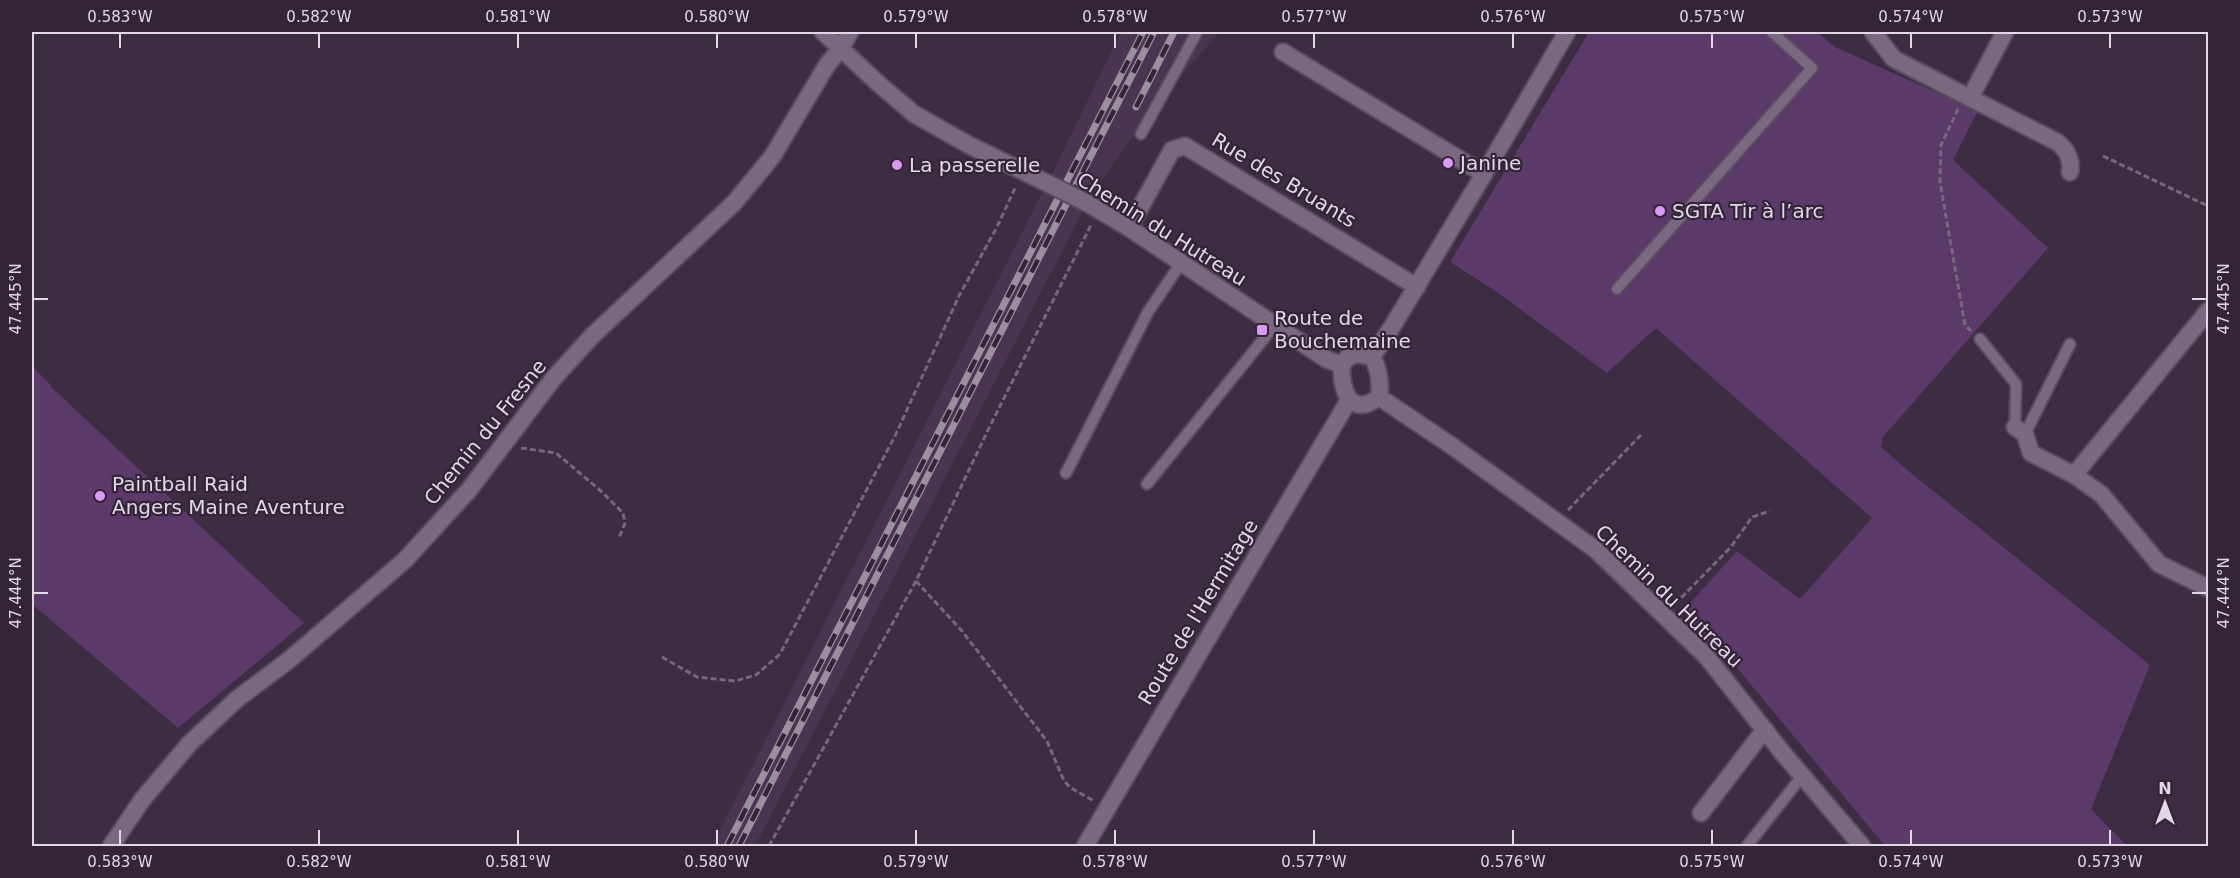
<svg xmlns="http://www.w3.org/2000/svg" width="2240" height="878" viewBox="0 0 2240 878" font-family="'DejaVu Sans',sans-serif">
<rect width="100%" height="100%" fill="#3d2d43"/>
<path fill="#493551" d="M1121 32H1220L1158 101 1089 198 1050 178Z
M1045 187 1085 207 755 846H712Z"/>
<path fill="#5b3968" d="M1589 32H1817L1835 47 1978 111 1953 160 2048 248 1883 437 1881 447 1911 473 2150 665 2091 809 2127 846H1885L1737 668 1698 632 1683 611 1737 551 1800 599 1872 518 1656 328 1607 373 1494 290 1450 262Z
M32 366 51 385 50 386 304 623 178 728 32 604Z"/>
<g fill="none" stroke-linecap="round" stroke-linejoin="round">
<g stroke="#594b5e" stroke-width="14">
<path id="service" d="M1141 134 1197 32
M1617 289 1812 68 1772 32
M1980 339 2016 384 2015 427
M2025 434 2070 344
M1066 473 1148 312 1181 263
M1147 484 1274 326
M1747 846 1802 776"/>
</g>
<g stroke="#594b5e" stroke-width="20">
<path id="minor" d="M823 32 880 85 914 114 969 145 1047 183
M1873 32 1894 59 1970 98
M2005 32 1970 98 2057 142C2067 150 2072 159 2070 172
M1283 52 1484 174
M1087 203 1129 228 1326 359 1342 365
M1129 228 1172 150 1185 146 1417 287
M2015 427 2025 434 2031 453 2074 475 2101 494 2159 564 2208 588
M2074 475 2208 311
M1701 813 1759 737 1766 731
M111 846 142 800 189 744 237 699 289 660 405 560 469 490 553 379 592 336 734 203 772 157 827 65 842 47 850 32"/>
</g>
<g stroke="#594b5e" stroke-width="20">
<path id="tertiary" d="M1356 354 1372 357C1379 368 1381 384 1379 397 1351 419 1340 390 1342 365L1347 358Z
M1372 357 1392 327 1484 174 1567 32
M1379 397 1452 446 1596 550 1707 657 1782 752 1862 846
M1085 846 1349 400"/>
</g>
<path stroke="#76687b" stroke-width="3" stroke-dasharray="6 3" stroke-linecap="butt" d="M1958 109 1941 145 1940 182 1965 325 1971 331
M2103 156 2208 206
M521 448 556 453 601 491 623 513 625 523 619 538
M1568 510 1641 435
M916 581 962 631 1047 741 1064 781 1071 788 1094 801
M1675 604 1731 547 1752 517 1770 511
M662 657 697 677 735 681 756 675 780 654 895 436 959 296 997 227 1016 186
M769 846 916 581 990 426 1091 225"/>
<use href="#service" stroke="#796880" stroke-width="10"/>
<use href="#minor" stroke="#796880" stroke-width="16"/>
<use href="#tertiary" stroke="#796880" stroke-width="16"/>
<g stroke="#9b8e9f" stroke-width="7">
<path id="rail" d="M1136 107 1174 32
M727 846 1143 32
M739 846 1154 32"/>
</g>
<use href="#rail" stroke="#332438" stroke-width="4.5" stroke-dasharray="14" stroke-linecap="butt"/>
<g stroke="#594b5e" stroke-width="20" stroke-linecap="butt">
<path id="minor-bridge" d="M1047 183 1087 203"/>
</g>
<use href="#minor-bridge" stroke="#796880" stroke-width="16"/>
</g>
<path fill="none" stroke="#e1d7e5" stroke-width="2" d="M120 33V48M319 33V48M518 33V48M717 33V48M916 33V48M1115 33V48M1314 33V48M1513 33V48M1712 33V48M1911 33V48M2110 33V48M33 299H48M2192 299H2207M33 593H48M2192 593H2207M120 830V845M319 830V845M518 830V845M717 830V845M916 830V845M1115 830V845M1314 830V845M1513 830V845M1712 830V845M1911 830V845M2110 830V845"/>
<g fill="#db99f5" stroke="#332438" stroke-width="2">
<circle cx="1448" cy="163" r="6"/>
<circle cx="897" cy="165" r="6"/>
<circle cx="1660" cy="211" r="6"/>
<rect x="1256" y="324" width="12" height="12" rx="3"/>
<circle cx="100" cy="496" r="6"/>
</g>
<g text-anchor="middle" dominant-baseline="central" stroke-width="4.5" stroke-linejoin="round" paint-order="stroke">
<g font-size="20" fill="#e1d7e5" stroke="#332438" text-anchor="start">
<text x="1460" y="163">Janine</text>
<text x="909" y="165">La passerelle</text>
<text x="1672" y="211">SGTA Tir à l’arc</text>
<text x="1274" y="318">Route de<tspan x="1274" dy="23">Bouchemaine</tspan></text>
<text x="112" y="484">Paintball Raid<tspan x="112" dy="23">Angers Maine Aventure</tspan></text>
</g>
<g font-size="20" fill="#e1d7e5" stroke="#332438">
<text transform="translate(1284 180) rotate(31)">Rue des Bruants</text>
<text transform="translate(1162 229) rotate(32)">Chemin du Hutreau</text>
<text transform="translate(485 432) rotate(-51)">Chemin du Fresne</text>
<text transform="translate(1669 596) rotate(44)">Chemin du Hutreau</text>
<text transform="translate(1198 612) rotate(-59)">Route de l'Hermitage</text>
</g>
</g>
<rect width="2240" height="878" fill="none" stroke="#332438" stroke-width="66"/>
<g transform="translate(2165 803)" stroke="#332438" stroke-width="4.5" paint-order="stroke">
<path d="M0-4.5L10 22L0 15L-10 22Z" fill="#e1d7e5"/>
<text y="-9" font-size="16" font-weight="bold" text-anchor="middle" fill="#e1d7e5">N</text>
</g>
<rect x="33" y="33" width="2174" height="812" fill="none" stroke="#e1d7e5" stroke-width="2"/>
<g font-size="15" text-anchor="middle" fill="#e1d7e5">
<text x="120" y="22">0.583°W</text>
<text x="319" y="22">0.582°W</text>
<text x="518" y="22">0.581°W</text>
<text x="717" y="22">0.580°W</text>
<text x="916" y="22">0.579°W</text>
<text x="1115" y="22">0.578°W</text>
<text x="1314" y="22">0.577°W</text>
<text x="1513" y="22">0.576°W</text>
<text x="1712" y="22">0.575°W</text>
<text x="1911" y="22">0.574°W</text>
<text x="2110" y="22">0.573°W</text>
<text transform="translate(16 299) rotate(-90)" y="5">47.445°N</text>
<text transform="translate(2224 299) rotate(-90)" y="5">47.445°N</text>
<text transform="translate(16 593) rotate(-90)" y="5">47.444°N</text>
<text transform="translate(2224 593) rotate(-90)" y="5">47.444°N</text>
<text x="120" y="867">0.583°W</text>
<text x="319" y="867">0.582°W</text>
<text x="518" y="867">0.581°W</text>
<text x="717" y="867">0.580°W</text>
<text x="916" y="867">0.579°W</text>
<text x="1115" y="867">0.578°W</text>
<text x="1314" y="867">0.577°W</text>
<text x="1513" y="867">0.576°W</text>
<text x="1712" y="867">0.575°W</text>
<text x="1911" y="867">0.574°W</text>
<text x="2110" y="867">0.573°W</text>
</g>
</svg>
